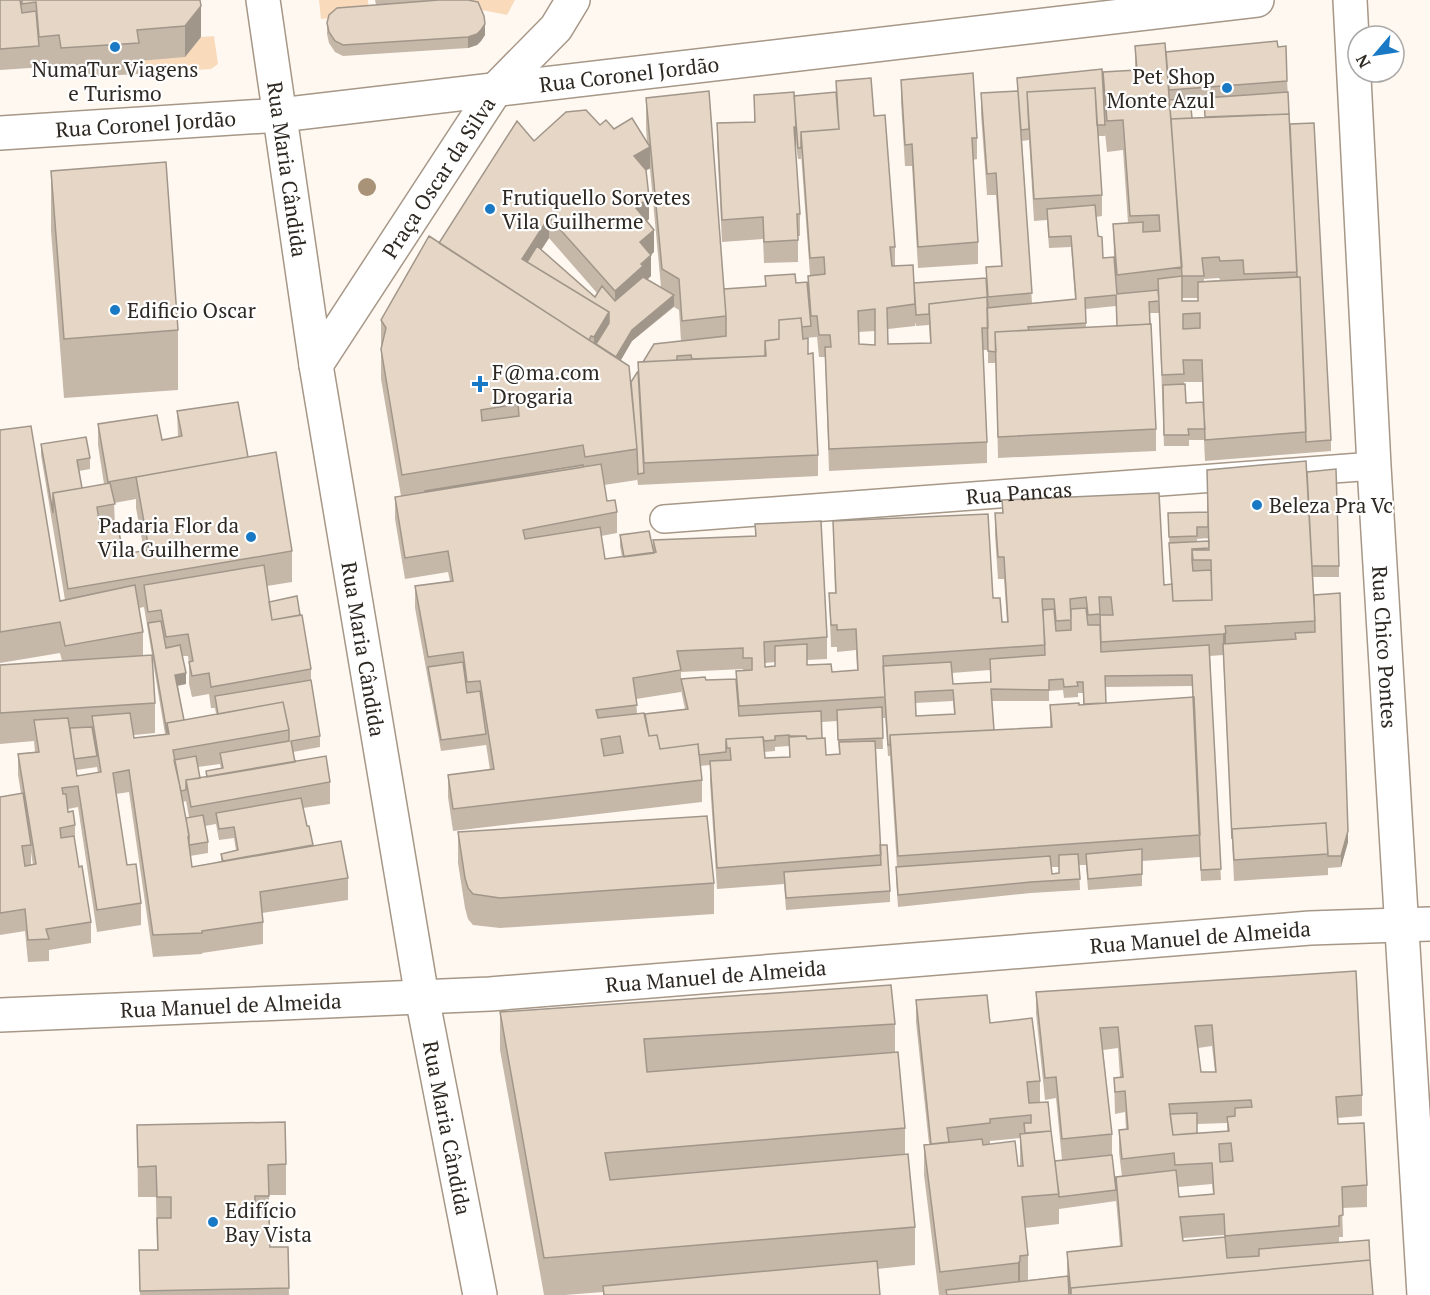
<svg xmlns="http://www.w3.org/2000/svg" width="1430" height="1295" viewBox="0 0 1430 1295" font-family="'PT Serif',serif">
<rect width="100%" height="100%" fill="#fff8f1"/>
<path fill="#f9dbbc" d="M319 0H368L369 14 321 19Z
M465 0H515L507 15 467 7Z
M214 36 218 64 211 69 139 74 137 61 185 56 201 37Z"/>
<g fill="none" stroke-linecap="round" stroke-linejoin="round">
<g stroke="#a69787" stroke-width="30">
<g id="service">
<path id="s1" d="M664 519 1374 466"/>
</g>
</g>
<g stroke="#a69787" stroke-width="36">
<g id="minor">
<path id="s2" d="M316 365 496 89 556 28 573 0"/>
<path id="s3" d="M0 1015 490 994 1310 928 1430 924"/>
</g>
</g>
<g stroke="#a69787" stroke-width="36">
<g id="tertiary">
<path id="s4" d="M0 133 280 115 1257 0"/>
</g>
</g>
<g stroke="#a69787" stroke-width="36">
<g id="secondary">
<path id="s5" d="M263 0 316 365 345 538 422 997 480 1295"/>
<path id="s6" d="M1350 0 1374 466 1424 1295"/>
</g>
</g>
<use href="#service" stroke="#fff" stroke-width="27"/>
<use href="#minor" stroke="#fff" stroke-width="33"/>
<use href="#tertiary" stroke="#fff" stroke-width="33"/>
<use href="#secondary" stroke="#fff" stroke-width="33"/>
</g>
<circle fill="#a89378" cx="367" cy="187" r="9"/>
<path fill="#c6b8a9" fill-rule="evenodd" d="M0 0H200L201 37 185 57 139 61V74L61 78 59 66 0 70Z
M375 0H468L485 35 481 41 477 45 468 48 343 56 335 52 329 43 327 34V23L376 5Z
M1135 46 1166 52 1278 47 1287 81 1290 124 1331 440V451L1205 461 1204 440H1189V446H1164L1159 313H1150L1156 429V451L998 458 996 363H988V349V350H983L987 442V463L829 471 825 357H819L817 337 803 338 808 354 818 455V476L638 485 637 478V480L604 485 607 501 617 512V533L601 536 605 559 622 557 620 546V535L653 549V540L755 536V524L827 637V659L807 660V665L832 672 857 670 856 650 837 652V647H831L829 593H835L833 521 993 598 1002 622H1007L1004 579H998L995 535V513H1002V500L1164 585 1171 584 1168 513 1207 512V470L1307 472 1339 566V577H1313L1314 595 1348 842 1341 867 1328 868V875L1234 881 1223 655 1210 656 1221 880 1201 881 1200 857 1142 861V886L1088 890 1086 865H1079L1080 890 1031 893 898 907 896 878V867H897L890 756H888L885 716V718H882L883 749H876L880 845 890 891V902L786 910 784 884 717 889 710 783V765L700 766 702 780V802L453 831 448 797V775L490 770 486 744V745L441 751 415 608V586L450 581 448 572 405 579 395 519V497L401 496 381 379V320L439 243 534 141 600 125 614 129 647 142 646 129V98L724 289 765 286V276L796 283 808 287V276L810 275 801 154V159H798L796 144V148L795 149 800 214V236H798V262L764 263 763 239 722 242 717 144V123L754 122V95L794 96 836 92V81L874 116 895 247V266L914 283 986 278V267L1001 266 996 195H987L981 115V93L1017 91V78L1103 86V72L1135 71ZM1204 109 1205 117 1192 118 1191 110ZM1105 133 1107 152 1123 150 1128 223 1113 224 1114 257 1103 258 1098 236 1096 217 1102 216V195L1098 136H1105ZM1029 140 1034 221 1047 220 1049 248 1071 247 1075 299 1032 303 1022 141ZM650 169 661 287 647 279 651 276V255L654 252 647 221 649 219 646 170ZM549 238 597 293 595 297 541 250ZM1219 278 1220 280 1204 281V279ZM1182 298H1198V301H1182ZM1116 306 1117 326 1086 327V309ZM674 307 679 310 681 341 643 362H638V371L631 382 621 360 632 341ZM915 322 916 326 929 325 930 343 888 344V329L915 326ZM875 331V345L859 344 858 332ZM1184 382H1202L1203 402 1186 403ZM1208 534V541H1197V539L1208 538ZM775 662V666L765 667V663ZM743 669V670L736 671V683L681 679V690L685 709 645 714 637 713 636 699 681 692V672ZM990 670V682L953 684 952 673ZM1192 686 1193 697 1106 703V687ZM1063 690 1064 698 1078 697V693H1083V705H1050V727L994 730 992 701H1049V691ZM953 701 954 714 916 716 915 703ZM837 721 839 754 826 755 822 738V722ZM789 746V757L765 758 764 752 775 751V747ZM1051 867H1059V873L1052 874Z
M901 80 977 138V159L973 160 978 242V264L918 268 912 166H905L901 102Z
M51 171 178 330V390L64 398 51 231Z
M177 411 248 457 292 551V582L267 586 269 602 300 615 311 669V680L320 736V747L293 752 295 762 330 782V804L303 808 307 826 313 845 348 878V900L262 913 263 922V944L202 953V954L153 957 129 792 116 794 127 865 141 903V925L97 932 78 807 68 809V812L75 825V845L79 867 91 922V943L49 950V961L28 962 25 931 0 935V797L21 793 18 775V754L35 752 34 741 0 744V665L62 661 60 653 0 663V430L60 601 65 600 41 455V444L90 458V469L79 471 82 488 104 484 98 445V424L162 440 178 437ZM136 499V508L144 551 124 554 115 526 114 503ZM144 607 165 734 134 738V735L155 733V703L143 656V632L139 608ZM182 656H188L189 664V684L192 697 209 694 211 708H215L216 714 184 720 178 686 186 684ZM220 764 221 768 206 771V777L200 778 198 767ZM97 767 98 773 77 776 76 770ZM186 801 189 817 186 818 183 802ZM216 824 219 840 234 838 236 850 221 854V861L192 867 190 856 208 853V842L205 826ZM31 852 33 865H31Z
M458 832 714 883V914L500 928 473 925 468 919 465 908 458 863Z
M1356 971 1362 1095V1116L1337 1118 1338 1124 1367 1185V1207L1342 1208 1343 1237H1339V1242L1373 1295H939L924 1175V1145L929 1144 916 1022V1000L990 1023 1040 1081V1102L1051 1131 1055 1161 1062 1160 1056 1098 1045 1100 1036 1013V992ZM1212 1046 1215 1072H1201L1198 1048ZM1118 1048 1120 1077 1114 1078 1115 1114 1125 1112 1126 1130H1119V1152L1122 1177H1116V1199L1120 1246 1067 1252V1276L1028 1280V1255L1025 1228 1059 1224V1209L1116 1201V1190L1112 1155V1134L1103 1050ZM1227 1123V1131L1197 1133V1124ZM1020 1138V1166H1018L990 1144V1141ZM1212 1184 1213 1195 1179 1197 1178 1187ZM1224 1235V1237L1183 1241V1238Z
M500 1012 895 1024V1052L905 1128V1154L915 1227V1265L877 1269 880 1295H603V1292L565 1295H544L500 1050Z
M137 1125 286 1164V1195H269V1216L270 1247H288L289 1295H140L139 1250H157L156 1197H138Z"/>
<path fill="#a1968a" d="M201 6V37L185 57V26Z
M485 24V35L481 41 477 45 468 48V37Z
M794 127H796V148L794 149Z
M650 147V168L634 178V156Z
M649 197V219L636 229V208Z
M549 217V238L527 272 522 259Z
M654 230V252L640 264V242Z
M651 255V276L615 312V291Z
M674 295V306L632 341 608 382V371L632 330Z
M609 312V334L594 359V337Z
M1226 633V655L1223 644V655V634Z
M186 673V684L175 686V675Z
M1348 831V842L1341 867V856Z
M1020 1261V1292L1018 1293V1263Z"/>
<path fill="#e6d6c5" stroke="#a1968a" stroke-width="1.5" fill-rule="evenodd" d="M0 0H20L22 13 36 11 39 46 0 49Z
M22 0H200L201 6 185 26 137 30 139 43 61 48 59 35 39 37 36 2 22 4Z
M439 0H468L478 2 484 16 485 24 481 30 477 34 468 37 343 45 335 41 329 32 327 23 329 15 337 8Z
M1277 41 1278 47 1286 46 1287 81 1169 90 1166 52Z
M1165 43 1182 267 1117 275 1113 224 1143 222V232L1160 231 1159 215 1130 216 1123 120 1107 121 1103 72 1137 70 1135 46Z
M1102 69 1105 125H1097L1095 88 1027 92 1029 129 1021 130 1017 78Z
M973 73 977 138H972L978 242 918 247 912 144 905 145 901 80Z
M871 78 874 116 885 115 895 247H890L892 266 913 265 915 304 887 308 888 344 931 343 929 304 987 297 988 328H982L987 442 829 449 825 347H831L830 335H819L817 316H811L808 276 825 274 824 257 810 258 801 132 839 129 836 81ZM875 309V345L859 344 858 311Z
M1095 88 1102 195 1034 199 1027 92Z
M709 91 726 316 682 321 679 279 662 269 646 98Z
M1018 91 1032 293 988 297 986 267 1002 266 996 173 987 174 981 93Z
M794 92 796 127H794L800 214H797L798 240 764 242 763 217 722 220 717 123 755 122 754 95Z
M836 92 839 129 801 132V148H798L794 96Z
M1288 92 1289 114 1205 117 1204 98Z
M1190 98 1192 118 1171 119 1169 100Z
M586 110 600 125 606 120 614 129 632 118 650 147 634 156 646 170 649 197 636 208 654 230 640 242 651 255 641 264 643 266 615 291 549 217 522 259 609 312 594 337 591 336 589 340 439 243 517 121 534 141 566 112Z
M1289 114 1297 272 1244 274 1243 260 1220 261 1219 257 1202 258 1204 276H1182L1171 119Z
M1314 123 1331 440 1306 442 1300 277H1297L1290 124Z
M166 162 178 330 64 339 51 171Z
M1095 205 1098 236 1102 237 1103 258 1114 257 1117 294 1158 290 1159 301 1149 302 1150 324 1117 326 1116 295 1085 298 1086 323 1028 327 1029 330 995 332 996 352 988 351 987 308 1076 299 1071 236 1049 237 1047 209Z
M429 236 629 366 637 449 585 457 583 445 402 475 381 349 386 328 381 320ZM518 404 519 416 482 421 481 410Z
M537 246 595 297 602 286 615 301 643 277 674 295 632 330 616 357 596 344 609 323V312L527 262Z
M795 274 796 283 807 282 811 326 802 327 801 318 779 320V339L765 341V356L692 359 691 355 677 356V360L643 362 654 344 726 336V316L724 289 766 286 765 276Z
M1182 276V301H1198V282L1300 277 1306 432 1205 440 1202 360H1183L1184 374 1162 375 1158 279ZM1200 313V328L1183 329V314Z
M986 278 988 308 987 297 929 304V314L916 315 914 283Z
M801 318 803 339 808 338V354L813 353 818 455 644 463 638 362 766 356 765 341 779 339V320Z
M1151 324 1156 429 998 437 995 332Z
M638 371 644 473 638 474 637 449 631 382Z
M1185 384 1186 403 1203 402 1205 429H1188L1189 435H1164L1163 385Z
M238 402 248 457 108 482 98 424 157 415 162 440 182 436 177 411Z
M31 426 60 601 135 585 143 632 65 646 60 622 0 632V430Z
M86 437 90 458 77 460 82 488 53 493V513L41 444Z
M276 452 292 551 68 589 53 493 110 483 115 504 97 507 100 528 114 526 118 529 124 554 149 550 136 477Z
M1306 461 1315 621 1225 626 1226 633 1223 634 1101 642 1100 615H1113L1111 597H1099L1100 614 1088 615 1086 597 1070 599 1071 620 1056 621 1054 599H1042L1045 645 883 656 885 697 739 706 736 671 752 670V658H743V648L677 651 681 670 633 678 637 705 596 710 598 718 644 713 649 736 657 735 660 749 698 744 702 780 453 809 448 775 494 769 480 681 467 682 463 652 428 657 415 586 453 581 448 551 405 558 395 497 601 464 607 501 615 500 617 512 523 530 525 539 600 527 605 559 656 552 653 540 756 536 755 524 821 521 827 637 764 642 765 667 775 666V646L807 644V665L831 664 832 672 858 670 856 629 837 630V625H831L829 593H836L833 521 988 514 993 598H1000L1002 622H1008L1004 557H998L995 513H1003L1002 500 1159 493 1164 585 1172 584 1173 601 1212 600 1211 560H1193L1192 550H1209L1207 470ZM620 736 623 753 604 756 601 739Z
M583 465V467L425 492V491Z
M1336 469 1339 566H1312L1307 472Z
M1208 512V527H1197V536L1169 537 1168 513Z
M649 531 654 553 624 557 620 535Z
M1209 541V548L1192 549V560L1193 571 1211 570 1212 600 1173 601 1169 543Z
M264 565 272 620 302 615 311 669 211 687 209 673 192 676 189 662 193 661 188 634 166 637 161 610 148 612 144 585Z
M1340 593 1348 831 1341 856H1328L1326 823 1232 829V839L1223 644 1296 639 1295 633 1315 632 1314 595Z
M297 596 300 615 272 620 269 602Z
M1086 608 1088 625H1100L1101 652 1209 645 1221 869 1201 870 1192 675 1105 676 1106 703 1084 704 1083 682H1077L1078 686 1064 687 1063 679 1049 680V690L991 689 994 730 890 735V745H888L883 666 951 662 953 684 991 682 990 659 1045 655 1043 610 1054 609 1056 631 1071 630V609ZM953 690 955 714 916 716 915 692Z
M161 621 166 648 180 645 186 673 175 675 184 720 167 723V733L148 623Z
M152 655 155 703 0 713V665Z
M463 662 467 693 480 691 486 734 441 740 428 667Z
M705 677 706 680 736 679 739 716 821 711 822 738 807 739 806 736H789V735L775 736V740L764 741 763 737 726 739V752L699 755 698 744 660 749 657 735 649 736 645 714 688 709 681 679Z
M311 680 320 736 291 741 295 762 207 777 206 771 223 768 220 753 289 741V730L283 702 218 714 215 696Z
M1194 697 1200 835 898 856 890 735 1052 727 1050 705 1079 703V705Z
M283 702 289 730 173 750 189 835V837H188L192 867 341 841 348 878 260 892 263 922 202 931V933L153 935 129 770 113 773 127 865 136 864 141 903 97 910 78 786 62 788 63 794H66L68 812 73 811 75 825 60 828 61 838 74 836 79 867 82 866 91 922 46 929 49 939 28 940 25 909 0 913V797L23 793 31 845 22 846 25 866 36 864 18 754 39 752 34 720 68 718 77 776 101 772 92 716 130 713 134 738 169 734 167 723Z
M882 707 883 738 838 740 837 710Z
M92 727 97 756 74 759 70 728Z
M806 736 807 739 825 738 826 755 840 754 839 742 875 741 881 855 717 868 710 761 731 760 730 748H727L726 739 763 737 765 758 790 757 789 737Z
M196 756 200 778 186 780V790L181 791 174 760Z
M326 756 330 782 191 807 186 780Z
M301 798 307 826H309L313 845 223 861 221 854 238 850 234 827 219 829 216 813Z
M203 815 208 842 189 845V837L186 818Z
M707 816 714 883 500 898 473 894 468 888 465 878 458 832Z
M1326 823 1328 854 1234 860 1232 829Z
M880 845H887L890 891 786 898 784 872 881 865Z
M1142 849V874L1088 879 1086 854Z
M1078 854 1080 879 1031 882 898 895 896 867 1050 856 1052 874 1059 873V855Z
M1356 971 1362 1095 1336 1097 1338 1124 1364 1123 1367 1185 1342 1187 1343 1215 1339 1216V1226L1225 1236 1224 1214 1180 1217 1183 1241 1225 1237 1227 1258 1259 1256V1249L1369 1240 1370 1260 1071 1288V1295L1067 1252 1122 1246 1116 1177 1176 1170 1179 1197 1214 1194 1212 1163 1175 1165 1174 1153 1122 1159 1119 1130 1128 1129 1125 1091 1115 1092 1114 1078 1123 1077 1118 1027 1100 1028 1112 1134 1062 1139 1056 1077 1045 1078 1036 992ZM1212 1025 1216 1072H1201L1195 1026ZM1251 1100 1252 1107 1235 1108V1116L1227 1117 1229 1131 1173 1135 1169 1104ZM1231 1143 1233 1161 1220 1162 1219 1144Z
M891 985 895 1024 644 1039 647 1072 898 1052 905 1128 605 1153 610 1180 908 1154 915 1227 544 1258 500 1012Z
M987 995 990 1023 1032 1018 1040 1081 1027 1082 1029 1103 1048 1102 1051 1131 1025 1133 1024 1123H1031V1115L990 1119V1123L947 1128 949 1142 931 1144 916 1000Z
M1197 1113V1133L1173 1135 1170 1114Z
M285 1122 286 1164 268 1165 269 1196H255V1216H269L270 1247H288L289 1288 140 1291 139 1250H158L157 1218H171V1197H157L156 1166 138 1167 137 1125Z
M1051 1131 1059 1194 1022 1197 1028 1255 1020 1256V1261L1018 1263 940 1272 924 1145 982 1139 983 1145 1015 1141 1018 1166H1023L1020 1134Z
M1112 1155 1116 1190 1059 1197 1055 1161Z
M1370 1260 1373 1295H1071V1288Z
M877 1261 880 1295H604L603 1286Z
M1068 1276 1069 1295H947L946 1290Z"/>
<g fill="#1a79c5" stroke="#fff" stroke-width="2">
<circle cx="115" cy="47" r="6"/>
<circle cx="1227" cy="88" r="6"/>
<circle cx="490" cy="209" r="6"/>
<circle cx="115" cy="310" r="6"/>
<path d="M477 375h6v6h6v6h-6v6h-6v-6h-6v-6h6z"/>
<circle cx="1257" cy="505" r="6"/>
<circle cx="251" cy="537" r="6"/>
<circle cx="213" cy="1222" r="6"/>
</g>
<g text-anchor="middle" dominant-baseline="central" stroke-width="4.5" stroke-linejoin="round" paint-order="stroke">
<g font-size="21" fill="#2e2822" stroke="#fff" text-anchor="start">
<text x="115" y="69" text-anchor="middle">NumaTur Viagens<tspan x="115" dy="24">e Turismo</tspan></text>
<text x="1215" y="76" text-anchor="end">Pet Shop<tspan x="1215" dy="24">Monte Azul</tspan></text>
<text x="502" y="197">Frutiquello Sorvetes<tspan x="502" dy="24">Vila Guilherme</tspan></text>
<text x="127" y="310">Edificio Oscar</text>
<text x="492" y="372">F@ma.com<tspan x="492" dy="24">Drogaria</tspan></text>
<text x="1269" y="505">Beleza Pra Vc</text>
<text x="239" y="525" text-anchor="end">Padaria Flor da<tspan x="239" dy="24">Vila Guilherme</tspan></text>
<text x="225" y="1210">Edifício<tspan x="225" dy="24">Bay Vista</tspan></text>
</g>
<g font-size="21" fill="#2e2822" stroke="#fff">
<text stroke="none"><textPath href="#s4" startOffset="632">Rua Coronel Jordão</textPath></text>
<text stroke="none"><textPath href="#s4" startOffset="146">Rua Coronel Jordão</textPath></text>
<text stroke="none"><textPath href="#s5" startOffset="171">Rua Maria Cândida</textPath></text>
<text stroke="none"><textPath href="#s2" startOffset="224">Praça Oscar da Silva</textPath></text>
<text stroke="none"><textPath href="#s1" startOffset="356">Rua Pancas</textPath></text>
<text stroke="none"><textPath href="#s6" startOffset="648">Rua Chico Pontes</textPath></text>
<text stroke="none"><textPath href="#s5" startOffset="657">Rua Maria Cândida</textPath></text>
<text stroke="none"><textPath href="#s3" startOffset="1203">Rua Manuel de Almeida</textPath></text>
<text stroke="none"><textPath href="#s3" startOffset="717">Rua Manuel de Almeida</textPath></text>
<text stroke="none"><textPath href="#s3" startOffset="231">Rua Manuel de Almeida</textPath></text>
<text stroke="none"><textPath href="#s5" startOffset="1143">Rua Maria Cândida</textPath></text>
</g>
</g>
<g transform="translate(1376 54) rotate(241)"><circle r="28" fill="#ffffff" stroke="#aba9a7" stroke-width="1.5"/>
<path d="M0-4.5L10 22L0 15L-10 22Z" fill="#1a79c5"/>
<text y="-9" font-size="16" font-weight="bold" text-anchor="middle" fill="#2e2822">N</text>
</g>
</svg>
